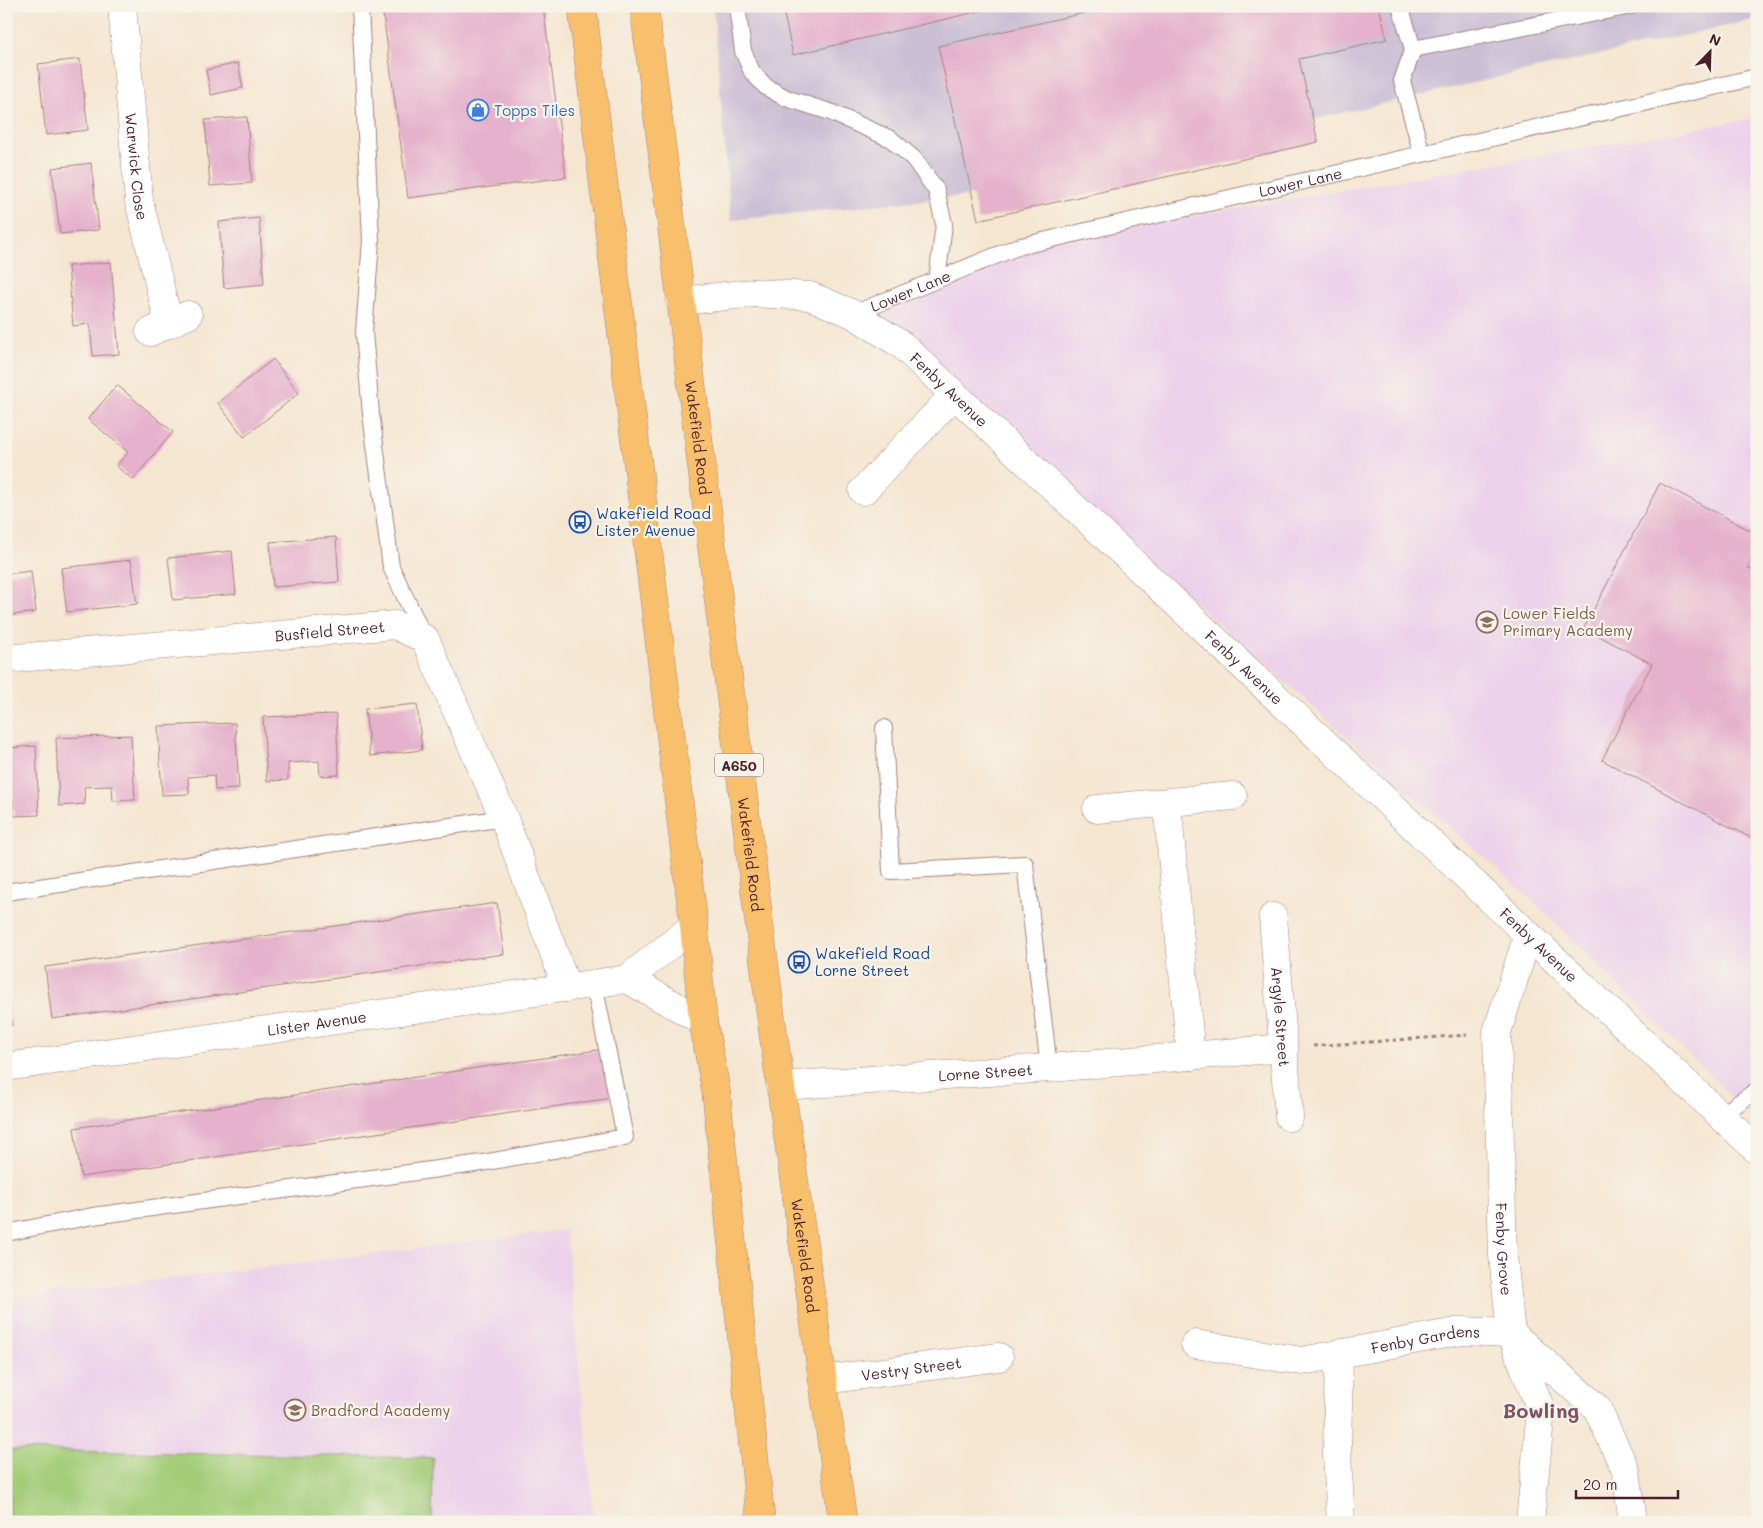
<svg xmlns="http://www.w3.org/2000/svg" width="1763" height="1528" viewBox="0 0 1763 1528" font-family="Mali,sans-serif">
<rect width="100%" height="100%" fill="#f7f3e8"/>
<filter id="ink" filterUnits="userSpaceOnUse"><feTurbulence type="fractalNoise" baseFrequency=".02" numOctaves="2"/><feDisplacementMap in="SourceGraphic" scale="10" xChannelSelector="R" yChannelSelector="G"/><feConvolveMatrix kernelMatrix="1 2 1 2 8 2 1 2 1" color-interpolation-filters="sRGB"/></filter>
<filter id="wash" filterUnits="userSpaceOnUse"><feTurbulence type="fractalNoise" baseFrequency=".0096" numOctaves="4" result="noise"/><feDisplacementMap in="SourceGraphic" scale="20" xChannelSelector="R" yChannelSelector="G"/><feGaussianBlur stdDeviation="1.12" result="paint"/><feColorMatrix in="noise" values="0 0 0 0 0 0 0 0 0 0 0 0 0 0 0 0 0 1.4 0 .05"/><feComposite in="paint" operator="in"/></filter>
<g filter="url(#wash)">
<rect width="100%" height="100%" fill="#f5e6d1"/>
<path fill="#ecd1ea" d="M1757 118V1122L1531 899 902 345 853 314 1017 247Z
M566 1230 594 1522H6V1299Z"/>
<path fill="#cbbfd5" d="M713 6H1757V19L982 194 731 220Z"/>
<path fill="#a3cd79" stroke="#767652" d="M10 1450 433 1458 432 1522H9Z"/>
<g id="blocks">
<path fill="#e5b1cc" d="M382 6H543L566 177 408 198Z
M782 6H997V7L793 55Z
M1115 6H1379L1387 39 1299 59 1318 142 978 220 938 46Z
M80 59 88 130 46 135 38 64Z
M238 63 243 88 211 95 206 70Z
M247 117 252 183 210 186 205 120Z
M91 163 99 230 60 234 52 168Z
M259 218 264 284 224 288 219 222Z
M111 262 119 354 93 356 90 324 73 326 68 266Z
M273 359 299 393 244 437 218 403Z
M117 385 173 432 133 480 116 466 128 452 88 419Z
M1660 483 1757 534V549L1747 567 1757 572V841L1602 760 1652 664 1584 628Z
M336 537 339 582 273 587 270 542Z
M232 551 236 594 173 600 168 558Z
M131 560 137 604 67 612 61 568Z
M31 571 36 612 6 616V574Z
M417 704 422 750 370 756 365 709Z
M336 714 339 775 320 776 319 761 288 763V780L267 781 263 717Z
M235 723 239 789 215 790 214 775 188 777 189 794 162 795 158 726Z
M131 735 135 800 113 801 112 786 84 787 85 804 59 806 56 738Z
M36 746 39 815 14 816 13 801H6V748Z
M497 903 504 954 52 1019 45 967Z
M6 992 12 1026 6 1027Z
M604 1049 612 1098 81 1177 74 1128Z"/>
</g>
</g>
<g filter="url(#ink)">
<use href="#blocks" fill-opacity="0" stroke="#a0827e" stroke-width="1"/>
<g fill="none" stroke-linecap="round" stroke-linejoin="round">
<g stroke="#a0827e" stroke-width="18">
<g id="lane">
<path d="M360 6 371 241 364 332 371 414 391 567 425 639"/>
<path d="M737 6 743 51 752 72 766 87 786 98 830 112 891 139 914 159 936 190 944 224 937 280"/>
<path d="M1400 6 1413 49"/>
<path d="M1422 154 1402 81 1413 49 1631 6"/>
<path id="s1" d="M853 314 1017 247 1757 77"/>
<path d="M884 728 891 871 1025 864 1049 1068"/>
<path d="M6 892 504 818"/>
<path d="M1720 1116 1757 1090"/>
<path d="M6 1233 93 1216 482 1163 625 1137 594 984"/>
</g>
</g>
<g stroke="#a0827e" stroke-width="29">
<g id="street">
<path id="s2" d="M122 6 139 201 169 324"/>
<path id="s3" d="M680 301 754 293 810 296 853 314 902 345 1757 1150"/>
<path d="M150 332 188 315"/>
<path d="M863 491 954 395"/>
<path id="s4" d="M6 659 395 625 425 639 504 818 567 988"/>
<path d="M1167 803 1191 1056"/>
<path d="M1097 809 1233 796"/>
<path id="s5" d="M1273 917 1289 1117"/>
<path id="s6" d="M1528 935 1497 1032 1503 1256 1511 1333 1597 1408 1626 1471 1633 1522"/>
<path d="M627 979 703 1021"/>
<path id="s7" d="M6 1067 627 979 694 926"/>
<path id="s8" d="M780 1086 1049 1068 1284 1048"/>
<path id="s9" d="M1195 1344 1302 1361 1461 1331 1511 1333 1541 1410 1530 1522"/>
<path d="M1339 1353 1337 1455 1341 1522"/>
<path id="s10" d="M823 1380 999 1357"/>
</g>
</g>
<g stroke="#a0827e" stroke-width="29">
<g id="primary">
<path d="M582 6 694 926 703 1021 716 1091 761 1522"/>
<path id="s11" d="M644 6 772 1025 843 1522"/>
</g>
</g>
<path stroke="#a0827e" stroke-width="3" stroke-dasharray="4 4" stroke-linecap="butt" d="M1313 1046 1467 1035"/>
<use href="#lane" stroke="#fff" stroke-width="16"/>
<use href="#street" stroke="#fff" stroke-width="28"/>
<use href="#primary" stroke="#f8bf6c" stroke-width="28"/>
</g>
</g>
<defs>
<g id="shop-ring" transform="scale(1.125)"><circle r="9.5" fill="#f7f3e8" stroke="#3f7fe0" stroke-width="1.5"/><path d="M-5-2.5h2.3a2.7 3.5 0 0 1 5.4 0H5L5.5 6h-11ZM-1.5-2.5h3a1.5 2.3 0 0 0-3 0Z" fill="#3f7fe0"/></g>
<g id="bus-ring" transform="scale(1.125)"><circle r="9.5" fill="#f7f3e8" stroke="#1a4fb4" stroke-width="1.5"/><path d="M-5-6H5V4H4V6H2V4H-2V6H-4V4H-5ZM-3.5-4V0h7V-4ZM-3.5 1.2v1.5H-2V1.2ZM2 1.2v1.5H3.5V1.2Z" fill="#1a4fb4"/></g>
<g id="school-ring" transform="scale(1.125)"><circle r="9.5" fill="#f7f3e8" stroke="#8d6e63" stroke-width="1.5"/><path d="M0-5L7-2L0 1L-7-2ZM-4 1L0 2.5L4 1V4Q0 6-4 4Z" fill="#8d6e63"/></g>
</defs>
<g fill-rule="evenodd">
<use href="#shop-ring" x="478" y="110"/>
<use href="#bus-ring" x="580" y="522"/>
<use href="#school-ring" x="1487" y="622"/>
<use href="#bus-ring" x="799" y="962"/>
<use href="#school-ring" x="295" y="1410"/>
</g>
<g text-anchor="middle" dominant-baseline="central" stroke-width="4.5" stroke-linejoin="round" paint-order="stroke">
<rect fill="#f7f3e8" stroke="#7e5f64" stroke-width="1" x="715" y="753.5" width="48" height="23" rx="4"/>
<g font-size="14" font-weight="bold" fill="#4a1f2b">
<text x="739" y="765">A650</text>
</g>
<g font-size="15" fill="#366cbe" stroke="#f7f3e8" text-anchor="start">
<text x="494" y="110">Topps Tiles</text>
</g>
<g font-size="15" fill="#4a1f2b" stroke="#f7f3e8">
<text stroke="none"><textPath href="#s2" startOffset="161">Warwick Close</textPath></text>
<text stroke="none"><textPath href="#s1" startOffset="468">Lower Lane</textPath></text>
<text stroke="none"><textPath href="#s1" startOffset="62">Lower Lane</textPath></text>
<text stroke="none"><textPath href="#s3" startOffset="300">Fenby Avenue</textPath></text>
<text stroke="none"><textPath href="#s11" startOffset="435">Wakefield Road</textPath></text>
<text stroke="none"><textPath href="#s4" startOffset="325">Busfield Street</textPath></text>
<text stroke="none"><textPath href="#s3" startOffset="705">Fenby Avenue</textPath></text>
<text stroke="none"><textPath href="#s11" startOffset="855">Wakefield Road</textPath></text>
<text stroke="none"><textPath href="#s3" startOffset="1110">Fenby Avenue</textPath></text>
<text stroke="none"><textPath href="#s5" startOffset="100">Argyle Street</textPath></text>
<text stroke="none"><textPath href="#s7" startOffset="314">Lister Avenue</textPath></text>
<text stroke="none"><textPath href="#s8" startOffset="206">Lorne Street</textPath></text>
<text stroke="none"><textPath href="#s6" startOffset="319">Fenby Grove</textPath></text>
<text stroke="none"><textPath href="#s11" startOffset="1260">Wakefield Road</textPath></text>
<text stroke="none"><textPath href="#s9" startOffset="234">Fenby Gardens</textPath></text>
<text stroke="none"><textPath href="#s10" startOffset="89">Vestry Street</textPath></text>
</g>
<g font-size="15" fill="#164399" stroke="#f7f3e8" text-anchor="start">
<text x="596" y="513">Wakefield Road<tspan x="596" dy="17">Lister Avenue</tspan></text>
<text x="815" y="953">Wakefield Road<tspan x="815" dy="17">Lorne Street</tspan></text>
</g>
<g font-size="15" fill="#785e54" stroke="#f7f3e8" text-anchor="start">
<text x="1503" y="613">Lower Fields<tspan x="1503" dy="17">Primary Academy</tspan></text>
<text x="311" y="1410">Bradford Academy</text>
</g>
<g font-size="20" font-weight="bold" fill="#805263" stroke="#f7f3e8">
<text x="1541" y="1410">Bowling</text>
</g>
</g>
<rect width="1763" height="1528" fill="none" stroke="#f7f3e8" stroke-width="25"/>
<g transform="translate(1710 52) rotate(23)" stroke="#f7f3e8" stroke-width="4" paint-order="stroke">
<path d="M0-4L9 19L0 12L-9 19Z" fill="#4a1f2b"/>
<text y="-8" font-size="14" font-weight="bold" text-anchor="middle" fill="#4a1f2b">N</text>
</g>
<path d="M1576 1490v8h102v-8" fill="none" stroke="#4a1f2b" stroke-width="2.5"/>
<text x="1583" y="1490" font-size="15" fill="#4a1f2b" stroke="#f7f3e8" stroke-width="4" paint-order="stroke">20 m</text>
</svg>
